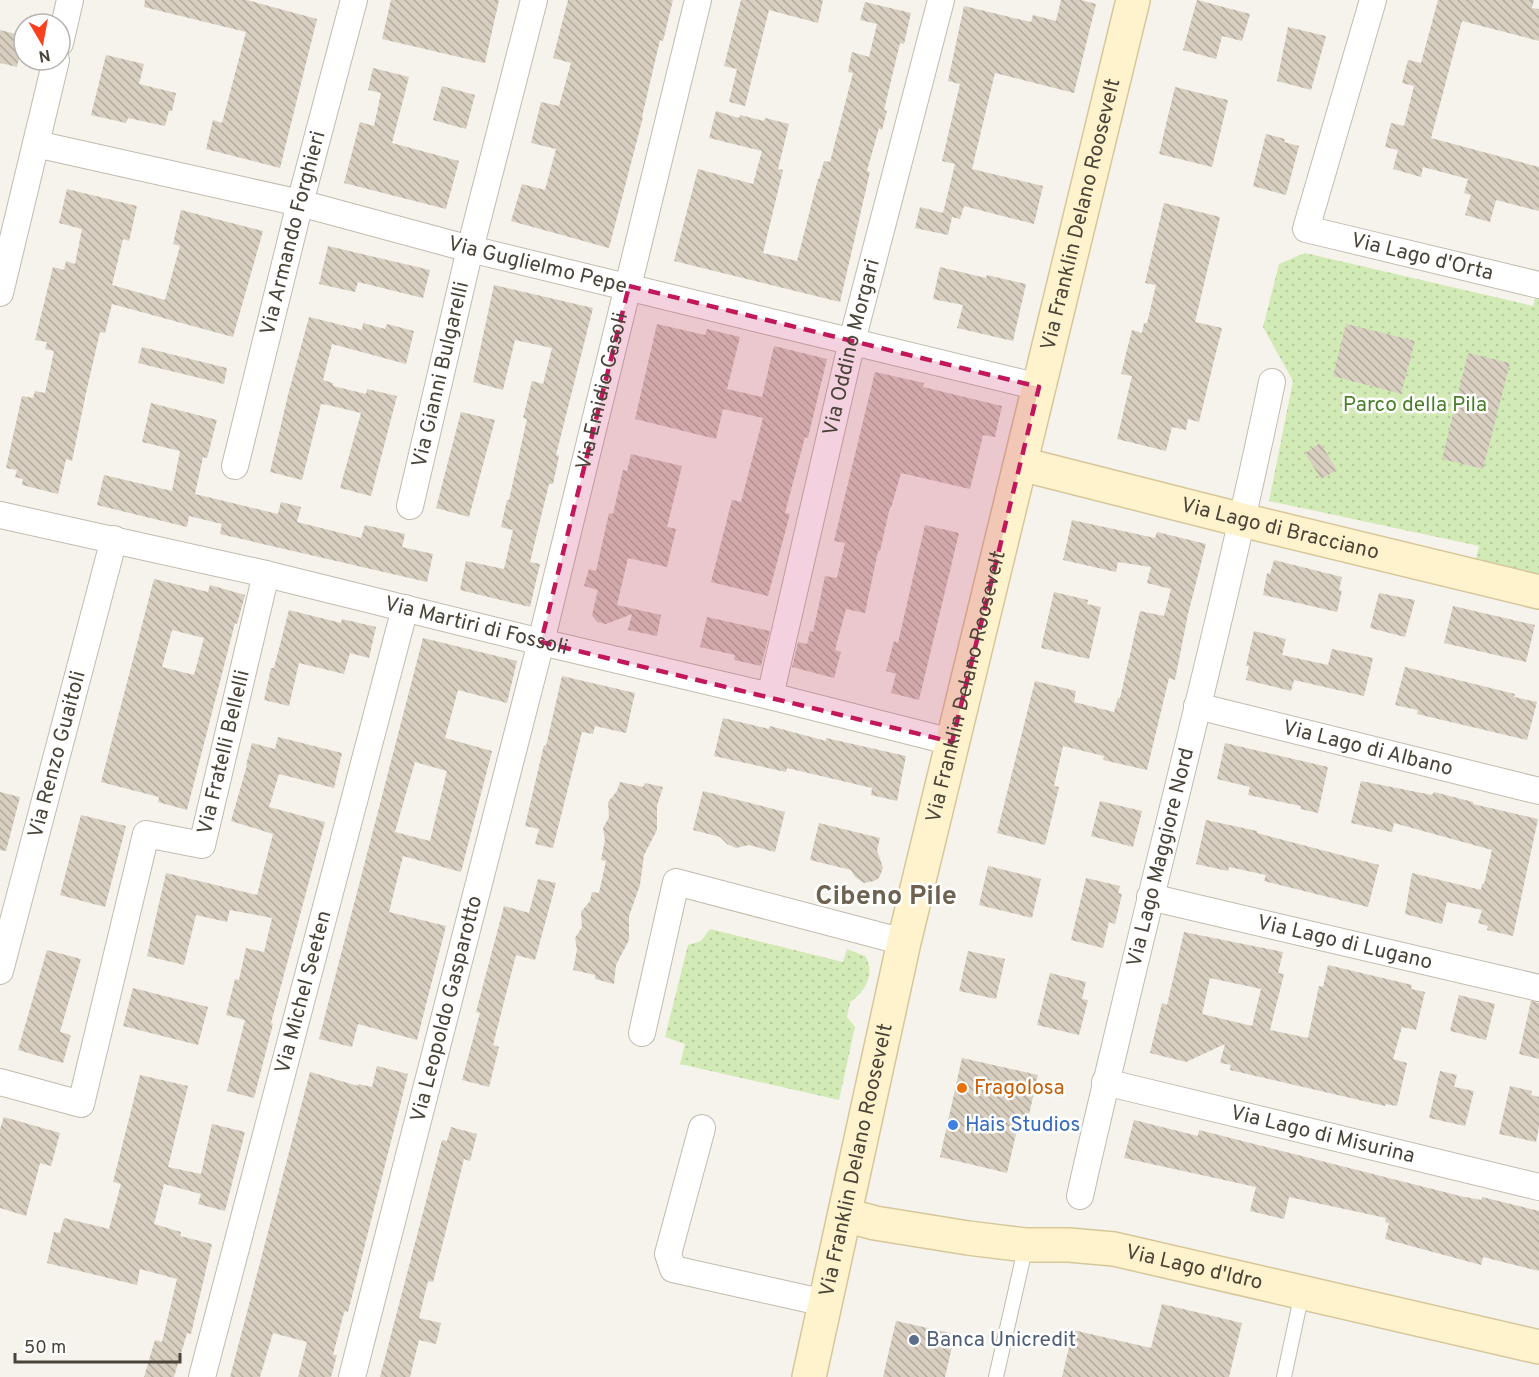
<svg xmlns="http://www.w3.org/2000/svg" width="1539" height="1377" viewBox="0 0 1539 1377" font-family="Overpass,sans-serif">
<defs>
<pattern id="green-dots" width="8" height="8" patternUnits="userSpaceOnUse" patternTransform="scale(1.5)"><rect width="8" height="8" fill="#d2eab5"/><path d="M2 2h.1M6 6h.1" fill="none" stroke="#b6ca9c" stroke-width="1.8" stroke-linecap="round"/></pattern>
<pattern id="building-back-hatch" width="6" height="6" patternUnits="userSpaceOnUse" patternTransform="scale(1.5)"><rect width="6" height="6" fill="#d8cfc1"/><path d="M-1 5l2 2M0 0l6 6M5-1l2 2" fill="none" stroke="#b1aa9e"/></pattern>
</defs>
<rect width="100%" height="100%" fill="#f6f3ec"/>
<path fill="url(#green-dots)" d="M1305 253 1533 306 1539 282V590L1472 575 1479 546 1269 501 1293 381 1263 327 1279 264Z
M710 929 843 962 847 949 865 956C876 973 865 992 850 1002L847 1017 855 1027 839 1100 680 1064 685 1044 665 1037 688 945 701 941Z"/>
<path fill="url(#building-back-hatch)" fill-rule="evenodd" d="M145 0H247L317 19 280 168 206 149 213 120 222 123 246 32 144 7Z
M391 0H499L485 63 382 39Z
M568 0H673L663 41 660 40 642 117H643L609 248 511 221 522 184 545 190 556 149 531 143 541 102 559 106 571 63 553 58Z
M741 0H823L818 23 769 10 745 106 729 102 737 69 724 66Z
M1061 0H1081L1096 4 1074 93 995 73 972 169 1043 186 1034 224 964 206 960 219 952 217 948 235 915 228 920 207 943 213 955 164 942 161 960 84 948 81 964 6 1031 22 1033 15 1056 21Z
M1197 0 1250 14 1242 41 1222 36 1216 59 1183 50Z
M1438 0H1534L1532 8 1539 9V41L1462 21 1431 138 1539 167V211L1496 200 1490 222 1465 215 1471 195 1464 193 1468 179 1423 167 1421 177 1393 169 1398 150 1385 147 1391 123 1404 126 1414 86 1402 83 1405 71 1408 60 1421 63Z
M865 2 911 13 904 44 900 43 884 110 887 111 882 130 879 128 867 171 870 172 840 302 674 261 698 169 753 184 762 151 709 138 716 111 739 118 740 115 764 121 765 118 789 124 778 169 783 170 763 253 797 261 818 179H819L824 161 830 162 853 73 848 72 852 52 869 57 877 24 860 20Z
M1288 27 1326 36 1311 90 1277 81Z
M0 30 24 36 17 67 0 63Z
M106 55 144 64 139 84 176 93 172 111H169L165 126 128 118 126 123 91 115Z
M373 68 409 77 392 143 459 161 446 209 344 183 360 122 374 126 381 93 368 90Z
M442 86 475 95 466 129 433 120Z
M1175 87 1228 100 1212 167 1159 154Z
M1266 134 1285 139 1284 142 1299 146 1286 195 1253 186Z
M67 189 137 206 129 241 123 239 112 285 165 300 180 246 173 244 181 210 263 231 233 337 112 304 105 333 100 332 86 393 72 461 66 459 58 494 22 485 23 479 15 477 17 470 6 468 22 396 33 398 35 391 45 393 54 351 45 349 47 342 35 340 53 267 64 270 66 261 75 264 82 229 59 223Z
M1164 203 1220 217 1195 322 1222 328 1199 422 1188 419 1186 430 1172 427 1166 451 1117 439 1132 376 1121 374 1132 330 1142 333 1144 323H1147L1156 285 1145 283Z
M328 246 430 270 423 298 358 282 355 292 319 284Z
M940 267 986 278 987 275 1026 284 1013 341 957 328 963 305 933 299Z
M494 285 593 308 556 455 559 456 553 484H549L530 562 540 564 530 607 460 590 466 561 504 569 513 530 501 527 507 500H509L527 419 523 418 532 381 543 384 552 348 515 340 503 390 473 382Z
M309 317 362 330 363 323 385 329 387 324 414 331 406 364 332 344 323 380 333 383V386L366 394 367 389 397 396 371 496 340 488 361 413 328 405 321 404 302 480 270 472 288 395Z
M657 324 705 335 707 329 740 337 727 389 762 397 774 346 827 359 808 438 805 437 785 513 790 514 768 596 711 582 732 500 741 502 763 418 723 409 716 439 635 419Z
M1346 324 1415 341 1401 394 1333 376Z
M142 347 227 368 224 384 138 363Z
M1468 353 1510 363 1483 469 1442 459Z
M875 372 924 383 923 387 1002 406 995 437 983 435 970 489 901 473 891 508 890 507 880 551H878L865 613 846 609 835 650 841 652 834 678 792 667 798 642 807 644 810 631 813 632 825 576 837 578 845 543 834 541Z
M151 403 217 420 207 458 203 457 195 494 278 514 281 502 301 507 297 522 361 538 365 525 405 534 402 547 433 554 427 582 220 534 222 524 189 516 187 527 97 505 104 475 172 491 180 451 142 442Z
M461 412 495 420 469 517 436 508Z
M1320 443 1337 470 1321 479 1305 453Z
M631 454 682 466 667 527 676 529 667 567 628 558 617 605 661 615 657 636 628 630 632 614 606 624 597 622 592 615 598 590 584 586 589 569 596 571 609 513 613 514 623 470 627 471Z
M1072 520 1155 538 1157 532 1206 544 1188 614 1175 680 1169 678 1147 770 1103 760 1104 756 1063 746 1054 786 1059 787 1045 845 997 833 1035 681 1076 691 1074 702 1114 712 1118 698H1120L1140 611 1164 616 1171 589 1147 583 1151 567 1118 562 1116 572 1063 560Z
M925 525 959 533 919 700 891 693 896 674 886 671 894 641 898 643Z
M1274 560 1342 577 1339 590 1342 591 1337 612 1263 595 1267 573 1270 574Z
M154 579 208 592 210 585 245 595 237 624 235 623 187 810 158 802 159 797 101 782ZM172 630 204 638 194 675 162 667Z
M1054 592 1088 600 1087 604 1101 607 1089 659 1041 648Z
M1379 593 1415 600 1405 637 1370 628Z
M1453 606 1535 625 1526 662 1444 643Z
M289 610 341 623 342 619 376 627 369 658 350 653 344 674 299 663 289 706 264 700 271 668H274Z
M707 617 770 631 761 666 734 660 735 655 700 647Z
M1254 631 1286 639 1282 655 1328 665 1332 649 1373 658 1364 696 1294 680 1291 691 1246 680 1249 666H1246Z
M423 638 517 661 507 703 458 690 445 738 492 751 461 872 403 856 389 912 446 926 417 1040 358 1024 352 1047 319 1039ZM415 762 447 771 430 841 395 832Z
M1405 667 1515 694 1514 697 1537 702 1527 740 1417 714 1418 710 1395 705Z
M562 676 635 693 626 733 595 726 593 734 582 732 553 848 535 844 539 829 525 826 544 745 546 746Z
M723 718 769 729 770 726 826 741V738L906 756 897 801 871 795 872 788 787 768 786 772 714 756Z
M278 737 342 753 334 788 279 774 269 807 325 822 271 1023 273 1024 254 1098 227 1091 245 1020 226 1015 235 979 239 980 246 948 264 952 272 918 230 910 227 922 196 915 184 965 147 956 166 873 257 895 273 834 231 821 247 765H246L252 743 275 749Z
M1225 743 1328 767 1318 813 1300 809 1301 806 1248 795 1250 787 1217 779Z
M1361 781 1432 795 1434 792 1473 802V804L1538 819 1513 936 1487 930 1488 926 1478 923 1482 910 1447 902 1442 924 1405 914 1412 873 1481 890 1482 884H1484L1492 850 1394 823 1392 832 1351 823Z
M620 782 643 787 645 783 663 787 657 806V830L644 855 640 885 629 916V940L616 965 614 984 595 979V975L573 970 577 950 575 938 582 927 581 912 590 901 592 892 599 893 606 861 601 860 605 840 603 828 609 817 608 802 617 791Z
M703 791 785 812 775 852 749 845 736 848 727 844 720 837 693 830Z
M0 792 20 797 6 851 0 850Z
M1100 801 1142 811 1133 847 1091 836Z
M81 815 126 826 105 907 60 895Z
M1206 820 1257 831V833L1379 865 1368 907 1264 881 1266 875 1229 867 1228 871 1196 864Z
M819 823 880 838 877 850 883 868 879 878 874 881 864 883 855 877 851 870 810 860Z
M988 866 1041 879 1032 918 979 905Z
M1086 878 1120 886 1118 893 1122 894 1115 924 1109 922 1103 948 1071 940Z
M538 879 556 883 535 960 516 955 493 1045 499 1047 489 1087 462 1080 480 1013 476 1012 504 906 529 913Z
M1184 932 1283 952 1278 973 1284 974 1270 1030 1308 1038 1319 986 1323 987 1328 965 1412 985 1411 989 1425 992 1416 1030 1402 1027 1393 1059 1407 1063 1397 1106 1386 1104 1385 1106 1230 1070 1231 1065 1220 1063 1225 1044 1186 1062 1150 1053 1162 1003 1167 1005ZM1210 978 1261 989 1252 1026 1202 1014Z
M47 950 81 959 60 1032 71 1035 63 1063 18 1050Z
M968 951 1005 959 996 999 959 991Z
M1050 973 1086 982 1082 999 1088 1000 1079 1035 1037 1025Z
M133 988 208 1007 198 1045 123 1026Z
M1459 995 1495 1004 1486 1040 1450 1031Z
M1531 1001 1539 1003V1059L1519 1054Z
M962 1058 1038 1075 1028 1119 1020 1117 1007 1173 940 1157Z
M377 1066 408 1074 348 1312 345 1311 343 1316 333 1355H337L331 1377H298L307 1342 273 1333 260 1377H230L310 1072 358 1086V1084L372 1087Z
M1440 1071 1457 1075 1454 1087 1474 1091 1465 1126 1429 1118Z
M140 1075 188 1086 168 1167 201 1174 212 1124 245 1132 225 1211 198 1204 201 1194 164 1184 154 1224 181 1232 180 1236 212 1244 191 1334 187 1333 174 1377H144L155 1340 162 1342 177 1279 140 1269 137 1285 47 1263 54 1232 60 1233 64 1218 109 1229 121 1184 113 1182Z
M1510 1086 1532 1091 1531 1095 1539 1097V1127L1536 1142 1499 1134Z
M4 1117 60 1133 51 1166 40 1163 26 1216 0 1208V1129Z
M1134 1120 1198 1136 1199 1130 1460 1196 1481 1200 1482 1197 1539 1211V1271L1483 1257 1481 1265 1385 1239 1389 1223 1385 1222 1386 1218 1289 1197 1284 1219 1250 1211 1256 1187 1124 1158Z
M451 1127 477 1134 470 1161 464 1159 433 1282 428 1281 419 1318 441 1323 436 1344 419 1340 410 1377H380L442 1140 447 1141Z
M1162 1304 1242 1323 1229 1377H1062L1073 1330 1151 1348Z
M896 1321 955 1334 945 1377H883Z"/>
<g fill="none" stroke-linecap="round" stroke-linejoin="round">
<g stroke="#c2bbae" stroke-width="16">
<path id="lane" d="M996 1377 1026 1245
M1284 1377 1302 1293"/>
</g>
<g stroke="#c2bbae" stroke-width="28">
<g id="street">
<path id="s1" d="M1373 0 1306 229 1539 285"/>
<path d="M60 43 70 0"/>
<path id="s2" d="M36 144 300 203 470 249 1039 387"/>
<path d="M0 293 56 60"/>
<path id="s3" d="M235 466 300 203 354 0"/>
<path id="s4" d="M410 506 470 249 534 0"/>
<path id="s5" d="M0 515 266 574 541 642 770 696 952 742"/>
<path id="s6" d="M770 696 852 341 941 0"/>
<path id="s7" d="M1197 706 1539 791"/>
<path id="s8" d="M1150 897 1539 988"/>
<path id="s9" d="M0 971 114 539"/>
<path d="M642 1033 676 882 904 942"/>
<path id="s10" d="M0 1082 81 1104 146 834 202 845 266 574"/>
<path id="s11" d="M1105 1082 1539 1187"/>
<path d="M702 1128 668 1254 673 1269 825 1303"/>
<path id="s12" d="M1080 1196C1141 924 1215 655 1272 382"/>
<path id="s13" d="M202 1377 405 608"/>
<path id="s14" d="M352 1377 541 642 698 0"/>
</g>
</g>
<g stroke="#d6c79b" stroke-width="36">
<g id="secondary">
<path id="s15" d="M1021 464 1242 520 1539 592"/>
<path id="s16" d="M845 1215 875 1223 968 1238 1026 1245H1069L1114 1249 1539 1347"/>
<path id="s17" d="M809 1377 904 942 1133 0"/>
</g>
</g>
<use href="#lane" stroke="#fff" stroke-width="14"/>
<use href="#street" stroke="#fff" stroke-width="26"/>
<use href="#secondary" stroke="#fff3cd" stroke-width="33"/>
</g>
<path fill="#c2185b" fill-opacity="0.2" stroke="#c2185b" stroke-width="4.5" stroke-dasharray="12 8" stroke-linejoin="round" d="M629 286 1039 387 952 742 541 642Z"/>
<circle fill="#e8710a" stroke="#fff" stroke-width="2" cx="962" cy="1088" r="6"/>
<circle fill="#3f7fe0" stroke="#fff" stroke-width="2" cx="953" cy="1125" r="6"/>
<circle fill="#5c6f8a" stroke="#fff" stroke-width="2" cx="914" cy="1340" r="6"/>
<g text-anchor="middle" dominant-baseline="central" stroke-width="5" stroke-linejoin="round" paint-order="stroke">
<g font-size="21" fill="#4b4439" stroke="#fff">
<text stroke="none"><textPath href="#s17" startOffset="1194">Via Franklin Delano Roosevelt</textPath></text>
<text stroke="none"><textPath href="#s3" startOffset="240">Via Armando Forghieri</textPath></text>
<text stroke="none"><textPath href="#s1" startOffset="358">Via Lago d'Orta</textPath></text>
<text stroke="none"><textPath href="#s2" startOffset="516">Via Guglielmo Pepe</textPath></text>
<text stroke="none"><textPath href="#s6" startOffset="358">Via Oddino Morgari</textPath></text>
<text stroke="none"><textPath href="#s4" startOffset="135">Via Gianni Bulgarelli</textPath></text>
<text stroke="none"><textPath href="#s14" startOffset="1017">Via Emidio Casoli</textPath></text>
<text stroke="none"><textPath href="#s15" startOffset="267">Via Lago di Bracciano</textPath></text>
<text stroke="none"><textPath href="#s5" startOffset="489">Via Martiri di Fossoli</textPath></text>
<text stroke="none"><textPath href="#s17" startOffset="708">Via Franklin Delano Roosevelt</textPath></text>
<text stroke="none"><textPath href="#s7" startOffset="176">Via Lago di Albano</textPath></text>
<text stroke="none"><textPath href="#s10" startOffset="514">Via Fratelli Bellelli</textPath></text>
<text stroke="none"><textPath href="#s9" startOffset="224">Via Renzo Guaitoli</textPath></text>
<text stroke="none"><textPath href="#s12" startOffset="348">Via Lago Maggiore Nord</textPath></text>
<text stroke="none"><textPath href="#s8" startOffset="200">Via Lago di Lugano</textPath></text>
<text stroke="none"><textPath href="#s13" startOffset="398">Via Michel Seeten</textPath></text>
<text stroke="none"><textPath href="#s14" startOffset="380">Via Leopoldo Gasparotto</textPath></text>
<text stroke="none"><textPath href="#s11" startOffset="224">Via Lago di Misurina</textPath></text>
<text stroke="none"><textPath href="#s17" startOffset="222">Via Franklin Delano Roosevelt</textPath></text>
<text stroke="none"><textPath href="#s16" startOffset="354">Via Lago d'Idro</textPath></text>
</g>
<g font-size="21" fill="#4a7f2a" stroke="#fff">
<text x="1415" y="405">Parco della Pila</text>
</g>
<g font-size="21" fill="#c56008" stroke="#fff" text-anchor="start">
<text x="974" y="1088">Fragolosa</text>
</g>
<g font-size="21" fill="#366cbe" stroke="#fff" text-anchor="start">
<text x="965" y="1125">Hais Studios</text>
</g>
<g font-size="21" fill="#4e5e75" stroke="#fff" text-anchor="start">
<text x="926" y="1340">Banca Unicredit</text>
</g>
<g font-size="27" font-weight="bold" fill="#6e6250" stroke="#fff">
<text x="886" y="897">Cibeno Pile</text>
</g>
</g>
<g transform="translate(42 42) rotate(170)"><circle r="28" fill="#ffffff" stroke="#b7b4b0" stroke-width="1.5"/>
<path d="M0-4.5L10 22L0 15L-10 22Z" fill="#fc3f1d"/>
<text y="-9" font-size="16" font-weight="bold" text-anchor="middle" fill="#4b4439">N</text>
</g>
<path d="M15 1353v9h165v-9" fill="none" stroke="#4b4439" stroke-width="3"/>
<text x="24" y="1353" font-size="18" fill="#4b4439" stroke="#ffffff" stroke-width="4.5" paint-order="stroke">50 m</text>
</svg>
